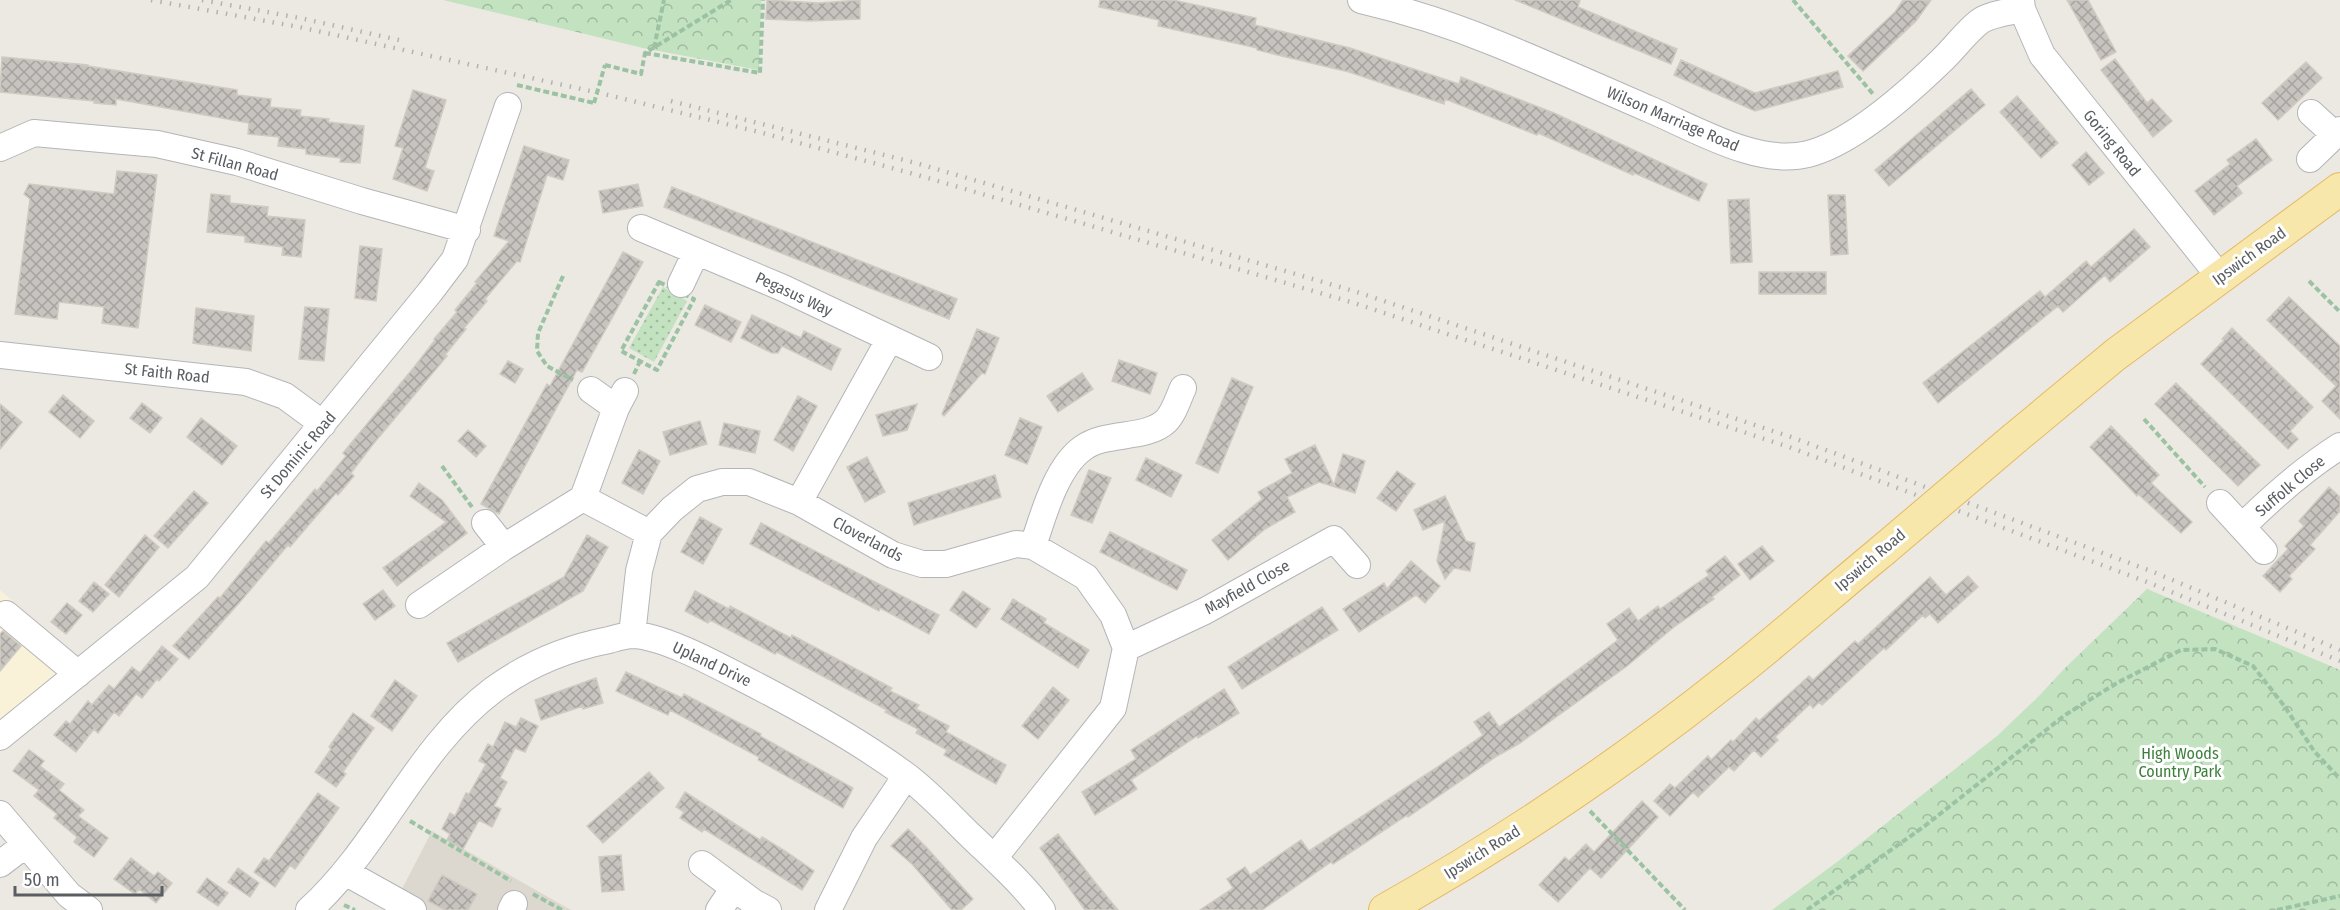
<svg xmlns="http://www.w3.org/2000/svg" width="2340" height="910" viewBox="0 0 2340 910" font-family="'Fira Sans Condensed',sans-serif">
<defs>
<pattern id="grass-dots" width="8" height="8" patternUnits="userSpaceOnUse" patternTransform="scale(1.5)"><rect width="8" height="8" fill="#c2e2c0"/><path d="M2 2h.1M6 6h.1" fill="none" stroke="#a1ba9f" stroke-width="1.8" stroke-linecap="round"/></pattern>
<pattern id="park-crowns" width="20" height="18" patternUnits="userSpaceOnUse" patternTransform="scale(1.5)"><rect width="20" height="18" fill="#c2e2c0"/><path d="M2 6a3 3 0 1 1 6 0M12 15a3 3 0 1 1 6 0" fill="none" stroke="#a1ba9f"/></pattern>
<pattern id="building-cross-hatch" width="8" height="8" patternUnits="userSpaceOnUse" patternTransform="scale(1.5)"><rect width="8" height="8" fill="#c7c4c0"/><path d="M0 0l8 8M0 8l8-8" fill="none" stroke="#a5a29f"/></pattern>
</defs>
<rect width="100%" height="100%" fill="#ece9e2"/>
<path fill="#faf1d9" d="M0 590 78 657 0 722Z"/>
<path fill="#dcd8d0" d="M432 831 571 910H391Z"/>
<path fill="url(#grass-dots)" d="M663 287 687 301 654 362 629 348Z"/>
<path fill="url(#park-crowns)" d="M443 0H761L759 70 643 48Z
M2147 589 2340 670V910H1772L1837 862 1997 736 2038 697 2065 668Z"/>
<path fill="url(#building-cross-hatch)" stroke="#d0cbc1" stroke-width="1.5" d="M767 0 819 3 860 0V19L809 21 766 19Z
M1100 0H1173L1256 18 1255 25 1350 48 1459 84 1461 77 1554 113 1707 184 1699 201 1634 173 1633 175 1538 133 1537 135 1445 99 1444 104 1349 72 1257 50V48L1158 26 1159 20 1099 7Z
M1515 0H1580L1578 7 1677 49 1671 64Z
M1903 0H1931L1916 21 1863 71 1848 56 1895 12Z
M2067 0H2088L2116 52 2101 60Z
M2 57 88 65V66L237 90V95L271 99 270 107 301 110 300 116 329 119 328 122 364 126 360 163 340 162 341 158 306 154V149L278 146 279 137 248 134 249 123 116 99V105L94 103V101L0 92Z
M2115 59 2147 103 2152 99 2172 121 2153 137 2101 70Z
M1681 60 1755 93 1838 71 1843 87 1755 111 1674 75Z
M2306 62 2322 78 2278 120 2262 103Z
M1971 89 1985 105 1889 186 1875 170Z
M413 90 446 100 425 168 434 171 427 191 393 179 403 148 395 146Z
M2017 96 2058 143 2041 158 2000 112Z
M2256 139 2272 160 2237 186 2242 193 2214 215 2195 191 2230 164 2227 160Z
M524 146 569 160 563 180 547 175 520 262 517 261 485 299 487 301 464 328 466 329 445 355 447 356 374 443 351 473 354 476 338 495 336 493 290 547 288 545 240 602 189 659 173 646 218 597 220 598 266 541 269 543 315 489 317 491 346 456 343 453 415 366 435 340 434 339 457 312 455 310 477 283 475 282 509 241 494 236Z
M2086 152 2104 173 2089 185 2072 165Z
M117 171 157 175 138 328 102 323 104 307 59 302 57 319 15 314 30 199 24 194 29 184 114 194Z
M638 184 643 206 603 213 599 191Z
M672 187 957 299 949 319 664 207Z
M211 194 230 196V203L268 207 267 216 305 220 301 257 282 255 283 247 245 242V236L207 232Z
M1828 195H1845L1848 254 1831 255Z
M1749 199 1752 262 1731 263 1728 200Z
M2134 229 2150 247 2110 282 2105 275 2063 312 2058 306 1938 403 1923 383 2040 291 2045 297 2086 261 2091 267Z
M360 246 382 249 376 301 355 298Z
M623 252 643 262 582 372 577 370 499 514 481 504 547 384 550 386Z
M1759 272H1826V294H1759Z
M2289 297 2340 346V419L2322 401 2336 386 2267 320Z
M705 305 741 322 731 342 695 325Z
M305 307 329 309 324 361 299 359Z
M196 308 254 316 251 351 193 343Z
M752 315 801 338 804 331 841 349 831 370 782 346 778 353H772L741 338Z
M2232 328 2313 407 2290 431 2298 439 2288 449 2201 364 2224 340 2222 339Z
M977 329 999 338 985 374 982 373 944 416 942 414Z
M1119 360 1157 373 1150 394 1112 381Z
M508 361 523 369 515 383 500 374Z
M1082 373 1093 389 1058 412 1047 396Z
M1232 378 1253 387 1218 473 1196 463Z
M2176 383 2260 465 2238 486 2155 404Z
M63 395 94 421 80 438 49 412Z
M798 396 817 406 793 451 774 440Z
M142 403 162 418 150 433 130 418Z
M0 404 22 422 0 449Z
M917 404 907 430 883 436 876 415Z
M201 418 237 446 222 465 187 437Z
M1020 418 1042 427 1027 464 1005 455Z
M700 421 707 444 670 455 663 432Z
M724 423 760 431 755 453 719 445Z
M2111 426 2159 475 2151 483 2192 522 2181 533 2138 494 2137 496 2090 447Z
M468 430 486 446 476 457 458 441Z
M1315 445 1334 485 1343 454 1365 461 1355 493 1319 482 1287 497 1295 512 1265 529 1228 560 1212 540 1262 499 1258 492 1292 473 1285 459Z
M639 450 660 461 643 494 622 483Z
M867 457 885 492 865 502 847 467Z
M1146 458 1182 475 1171 497 1136 480Z
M1089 470 1111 478 1092 523 1071 515Z
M1397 471 1415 484 1396 511 1377 498Z
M995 475 1001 497 914 525 908 503Z
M419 483 442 500 467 533 397 586 383 568 446 522 410 496Z
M2329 487 2340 497V511L2310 545 2315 549 2289 576 2292 579 2280 592 2263 576 2288 549 2285 546 2304 526 2299 521Z
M194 491 208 503 168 548 154 536Z
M1445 496 1466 541 1475 543 1470 571 1454 568 1445 579 1437 561 1445 521 1423 530 1414 510Z
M700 517 722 529 703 564 681 552Z
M761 523 939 615 929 634 880 608 879 611 750 544Z
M1110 532 1187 570 1177 590 1100 552Z
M145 535 159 547 119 597 105 585Z
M587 535 608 547 583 591 458 662 447 643 564 577Z
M1762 546 1774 561 1750 580 1738 564Z
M1725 556 1740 575 1712 597 1714 599 1674 627 1627 666 1520 743 1497 756 1408 817 1407 815 1333 864 1331 862 1262 910H1200L1233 888 1227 879 1245 867 1250 875 1301 840 1309 851 1436 768 1483 735 1474 722 1489 712 1499 727 1521 712 1618 640 1607 624 1629 608 1638 621 1658 606 1660 609 1709 575 1706 571Z
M1411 561 1440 586 1425 603 1416 595 1359 632 1343 609 1384 583 1387 589Z
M1968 576 1978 587 1938 623 1930 614 1925 618 1923 615 1886 650 1884 648 1822 705 1819 702 1813 708 1810 704 1775 737 1778 740 1761 757 1754 750 1734 771 1729 767 1698 797 1693 792 1670 816 1654 801 1670 784 1675 788 1708 756 1711 760 1731 740 1733 742 1756 718 1759 721 1809 676 1813 680 1855 641 1858 644 1930 577 1946 595Z
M94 582 109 594 93 612 79 601Z
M383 590 395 606 375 620 363 604Z
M695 591 729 609 730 606 791 638 792 635 892 688 890 691 919 705 916 709 949 726 946 732 1006 765 996 784 944 755 947 750 916 733 918 729 885 712 887 710 777 652 775 654 710 620 708 623 685 611Z
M963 591 990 609 976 628 950 610Z
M1013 599 1046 619 1044 623 1089 650 1078 668 1001 619Z
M67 603 82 615 66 634 51 622Z
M1322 607 1338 630 1242 689 1228 667Z
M3 631 21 646 0 671V634Z
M162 646 178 659 159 681 157 679 142 698 136 694 119 716 114 712 98 733 94 729 76 752 54 735 66 721 70 724 88 701 92 705 109 685 114 689 132 667 140 673Z
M626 672 682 698 684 694 761 734 760 736 853 788 843 808 758 760 759 757 670 710 668 715 616 691Z
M596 678 603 703 583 709V706L541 720 535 700Z
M395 680 417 696 392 731 371 716Z
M1053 687 1069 700 1038 739 1022 726Z
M1224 689 1239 713 1198 738 1197 736 1131 780 1137 789 1095 815 1082 792 1136 759 1131 750Z
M353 713 374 728 343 772 346 774 336 787 315 772 331 749 329 747Z
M521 718 538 726 525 752 515 748 500 778 507 782 494 806 501 809 492 827 479 820 463 849 447 840 450 834 442 829 450 813 455 816 466 793 469 794 486 764 479 761 488 744 493 747 505 722 516 727Z
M29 750 44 761 40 766 64 784 59 790 84 810 78 816 108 838 94 857 74 842 77 837 54 818 57 814 34 796 39 790 13 771Z
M649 772 664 788 603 843 587 826Z
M685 792 760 840 762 837 785 851 814 871 802 890 704 829 702 832 680 818 684 812 676 807Z
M318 793 339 808 295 869 290 865 275 887 254 872 264 858 269 861Z
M1642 801 1658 817 1601 878 1590 868 1558 902 1539 885 1565 857 1569 861 1586 844 1594 852Z
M908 829 927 848 973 899 961 910H952L912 864 891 846Z
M1058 834 1094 881 1118 910H1085L1040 848Z
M621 855 624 890 602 892 599 857Z
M131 858 154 876 158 872 172 883 156 903 139 889 135 894 114 879Z
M238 868 259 883 250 897 228 882Z
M442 875 477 894 468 910H445L428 901Z
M207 878 228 893 218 906 197 892Z"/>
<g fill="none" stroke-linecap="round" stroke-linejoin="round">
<g stroke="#b3b5b8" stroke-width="28">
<path id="minor" d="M1361 0C1404 10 1454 26 1495 43 1547 64 1598 87 1649 109 1694 128 1758 167 1808 154 1852 143 1908 93 1941 61 1954 49 1965 33 1979 22 1989 14 2010 12 2022 9
M2021 0 2022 9 2042 55 2220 277
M2311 113 2335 135
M0 148 34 133 157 144 237 162 362 201 467 230
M2310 159 2340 130
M641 228 783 288 929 357
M681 284 696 252
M0 355 246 382 285 396 323 424
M591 390 616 408
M583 498 649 533
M799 502 889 340
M2220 503 2264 551
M485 523 504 547
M2242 527C2272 497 2304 469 2340 446
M1033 546C1043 516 1056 467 1083 448 1106 431 1146 440 1166 421 1174 413 1178 399 1183 388
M419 605 504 547 583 498 616 408 625 391
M6 614 78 674
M632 635 639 571 649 533 672 509 697 489 722 482H749L799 502 893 555 922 564H946L1016 544 1033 546 1086 577 1113 615 1126 648 1113 708 994 858
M1126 648 1205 611 1334 539 1357 565
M0 737 197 577 430 292 455 259 508 106
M0 814 69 895 89 910
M0 864 25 845
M702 864 753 902 768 910
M345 872 413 910
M309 910C380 846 416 748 493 690 528 664 568 648 609 640 616 638 625 635 633 635 662 636 711 662 738 676 795 705 852 736 904 774 929 792 951 817 973 838 997 861 1023 884 1042 910
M511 910 514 904
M719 910 734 888
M828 910 864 838 906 776"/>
</g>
<g stroke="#e5b963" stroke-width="34">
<path id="major" d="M2015 438 2115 355 2340 189
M1385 910C1506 842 1623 763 1732 676 1783 636 1832 592 1882 551"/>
</g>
<path stroke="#9ac2a3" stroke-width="4" stroke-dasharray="6 3" stroke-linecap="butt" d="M1793 0 1873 94
M654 48 664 0
M645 53 760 73 763 0
M605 65 641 74 645 53 731 0
M517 85 594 103
M563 276 538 333 537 351 547 366 573 380
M2309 281 2340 312
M659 282 694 299 657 370 621 351Z
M634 374 640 361
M2144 419 2205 487
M442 466 472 507
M1590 811 1685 910
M410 821 511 881
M533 894 562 910
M344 905 355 910
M1807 910 1926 825 2065 715 2117 683 2181 650 2215 649 2253 666 2285 707 2314 751 2340 779
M2277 910 2340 896"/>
<use href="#minor" stroke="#fff" stroke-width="26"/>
<use href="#major" stroke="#f8e7ab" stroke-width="32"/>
<path stroke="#b1b2b2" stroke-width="4.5" stroke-dasharray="1.5 8" stroke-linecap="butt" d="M151 0 299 27 604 94 759 132 914 174 1354 303 1789 447 2147 582 2340 661
M202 0 300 18 399 40
M671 101 916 163 1357 292 1791 437 2151 571 2340 650"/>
<g stroke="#e5b963" stroke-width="34" stroke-linecap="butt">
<path id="major-bridge" d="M1882 551 2015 438"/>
</g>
<path stroke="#9ac2a3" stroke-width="4" stroke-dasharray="6 3" stroke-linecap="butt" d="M594 103 605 65"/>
<use href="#major-bridge" stroke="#f8e7ab" stroke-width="32"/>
</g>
<g text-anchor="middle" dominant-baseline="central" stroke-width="6" stroke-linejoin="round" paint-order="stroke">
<g font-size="16" fill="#5a5e62" stroke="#fff">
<text transform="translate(1673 119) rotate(23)">Wilson Marriage Road</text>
<text transform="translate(2112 143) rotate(51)">Goring Road</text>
<text transform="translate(235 164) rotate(15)">St Fillan Road</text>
<text transform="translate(2249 256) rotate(-36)">Ipswich Road</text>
<text transform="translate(794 294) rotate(25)">Pegasus Way</text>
<text transform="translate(167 373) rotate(6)">St Faith Road</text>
<text transform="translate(298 455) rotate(-50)">St Dominic Road</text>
<text transform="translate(2290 486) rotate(-40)">Suffolk Close</text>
<text transform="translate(868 539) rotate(28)">Cloverlands</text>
<text transform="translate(1870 560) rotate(-40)">Ipswich Road</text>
<text transform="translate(1247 587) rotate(-29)">Mayfield Close</text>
<text transform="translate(712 664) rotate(25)">Upland Drive</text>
<text transform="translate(1482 852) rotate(-32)">Ipswich Road</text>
</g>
<g font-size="16" fill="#3c803c" stroke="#fff">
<text x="2180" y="753">High Woods<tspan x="2180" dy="18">Country Park</tspan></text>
</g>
</g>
<path d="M15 886v9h147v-9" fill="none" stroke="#5a5e62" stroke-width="3"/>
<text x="24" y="886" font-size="18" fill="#5a5e62" stroke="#ffffff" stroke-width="4.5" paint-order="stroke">50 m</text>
</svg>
